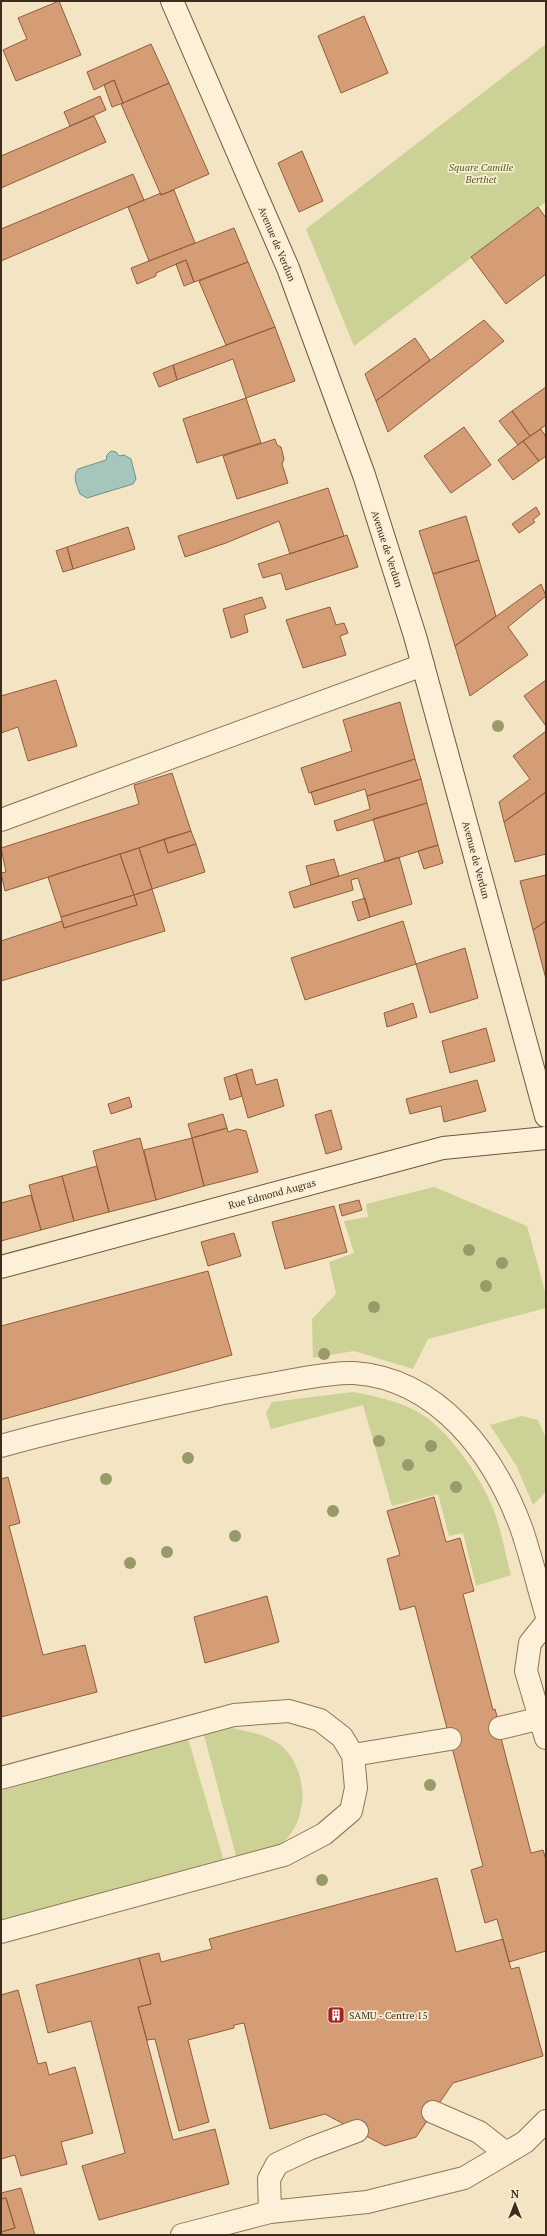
<svg xmlns="http://www.w3.org/2000/svg" width="547" height="2236" viewBox="0 0 547 2236" font-family="'PT Serif',serif">
<rect width="100%" height="100%" fill="#f3e4c3"/>
<path fill="#ccd296" d="M546 44V202L354 346 306 229Z
M434 1187 527 1226 546 1295V1308L428 1339 413 1369 354 1351 313 1358 312 1319 336 1294 329 1262 354 1253 344 1221 368 1217 366 1204Z
M353 1392C374 1396 395 1400 414 1410 444 1423 481 1477 493 1508 501 1529 505 1553 511 1575L476 1586 463 1533 449 1536 438 1494 392 1506 363 1405 271 1429 266 1413 272 1402Z
M522 1416 538 1420 546 1438V1492L533 1505 516 1465 490 1425Z
M232 1728C249 1732 272 1735 285 1749 312 1779 308 1832 270 1852 261 1856 247 1857 237 1860L204 1735Z
M188 1738 225 1865 1 1929V1791Z"/>
<path fill="#a6c5bc" stroke="#6b958a" d="M111 451 116 452 119 456 124 455 131 459 136 479 133 484 87 498 80 494C77 486 72 476 78 469L106 460 107 455Z"/>
<path fill="#d59d75" stroke="#915d3b" d="M59 1 81 55 16 81 3 50 27 39 18 18Z
M364 16 388 73 341 93 318 36Z
M151 44 169 83 123 103 114 80 94 90 87 72Z
M114 80 123 103 112 107 104 85Z
M169 83 209 174 161 195 121 104Z
M100 96 106 110 70 126 64 112Z
M94 116 106 142 1 188V156Z
M302 151 323 201 299 212 278 163Z
M133 174 144 200 1 261V229Z
M174 190 195 243 149 261 128 207 161 193V195Z
M538 207 546 218V274L506 304 471 257Z
M234 228 248 262 194 282 186 260 156 273V276L137 284 131 268Z
M186 260 194 282 184 286 176 264Z
M248 262 275 327 226 345 199 281Z
M484 320 504 341 388 432 376 401Z
M275 327 295 381 246 398 233 359 177 380 173 365Z
M415 338 430 360 376 401 365 374Z
M173 365 177 380 159 387 153 373Z
M546 387V425L530 436 512 411Z
M246 398 261 443 197 463 183 419Z
M512 411 530 436 518 445 499 421Z
M464 427 491 465 451 493 424 456Z
M541 429 546 437V456L539 461 523 441Z
M275 439 277 445 281 447 284 459 282 464 288 483 237 499 223 456Z
M523 441 539 461 513 480 498 460Z
M328 488 344 536 290 554 279 521 226 543 185 557 178 536Z
M536 507 540 514 533 520 535 522 519 533 512 524Z
M466 516 479 560 433 574 419 531Z
M128 527 135 549 73 569 67 547Z
M347 535 358 567 286 590 281 573 263 578 258 564Z
M67 547 73 569 63 572 56 551Z
M479 560 496 616 455 646 433 574Z
M541 584 546 596 508 627 528 655 470 696 455 646Z
M262 597 266 608 244 615 248 632 231 638 223 609Z
M330 607 336 625 344 623 348 633 340 636 346 655 303 668 286 620Z
M56 680 77 746 28 761 18 727 1 733V696Z
M546 680V726L524 696Z
M400 702 415 759 309 793 301 768 352 751 343 720Z
M546 731V792L504 822 499 802 530 779 513 756Z
M415 759 421 779 367 796 365 789 315 805 311 792Z
M172 773 191 831 5 891 1 873 6 872 1 848 139 804 134 785Z
M421 779 427 803 337 831 334 821 370 809 367 796Z
M546 792V854L515 862 504 822Z
M427 803 438 845 385 862 373 819Z
M191 831 196 844 168 853 164 839Z
M164 839 168 853 196 844 205 872 152 889 139 848Z
M438 845 443 863 424 869 418 851Z
M139 848 152 889 134 895 120 854Z
M120 854 134 895 61 917 48 877Z
M399 857 412 904 370 917 358 878 351 880 353 890 294 908 289 892Z
M334 859 339 876 311 885 306 866Z
M546 875V921L533 930 520 881Z
M152 889 165 931 1 981V941L62 921 64 928 137 905 134 895Z
M134 895 137 905 64 928 61 917Z
M365 898 370 917 358 921 352 902Z
M403 921 416 964 305 1000 291 958Z
M546 921V979L533 930Z
M465 948 478 998 430 1013 416 964Z
M413 1003 417 1017 387 1027 384 1013Z
M486 1028 495 1061 450 1073 442 1041Z
M252 1069 256 1085 277 1079 284 1106 248 1118 236 1074Z
M236 1074 242 1096 230 1100 224 1078Z
M477 1080 486 1111 444 1122 441 1106 410 1114 406 1099Z
M129 1097 132 1107 111 1114 108 1104Z
M331 1110 342 1149 326 1154 315 1115Z
M223 1114 227 1128 192 1138 188 1124Z
M227 1128 228 1132 237 1129 246 1131 258 1172 204 1186 192 1138Z
M140 1138 156 1200 109 1212 93 1151Z
M192 1138 204 1186 156 1200 144 1150Z
M97 1166 109 1212 74 1221 62 1176Z
M62 1176 74 1221 41 1230 29 1185Z
M31 1195 41 1230 1 1241V1203Z
M359 1200 362 1210 342 1216 339 1205Z
M334 1206 347 1252 285 1269 272 1222Z
M234 1233 241 1256 208 1266 201 1242Z
M208 1271 232 1355 1 1420V1326Z
M8 1477 20 1523 9 1526 43 1655 85 1645 97 1692 1 1717V1479Z
M434 1497 446 1542 460 1538 474 1591 463 1594 493 1710 495 1709 503 1738H501L531 1853 543 1850 546 1860V1951L509 1962 497 1919 485 1923 471 1870 483 1866 415 1606 400 1610 387 1559 400 1555 387 1511Z
M267 1596 279 1642 205 1663 194 1617Z
M437 1878 456 1952 503 1939 511 1969 519 1967 543 2056 453 2083 416 2137 385 2146 325 2114 270 2129 244 2023 234 2025V2028L188 2040 209 2122 179 2131 155 2039 147 2040 138 2007 151 2004 139 1958 159 1953 161 1962 212 1949 209 1939Z
M139 1958 151 2004 138 2007 173 2140 215 2129 229 2184 99 2220 82 2166 125 2153 91 2021 48 2033 36 1985Z
M18 1990 38 2064 46 2062 49 2075 75 2067 93 2133 61 2142 67 2164 21 2176 15 2155 1 2159V1995Z
M21 2188 35 2235H1V2232L15 2228 6 2198 1 2199V2193Z
M6 2198 15 2228 1 2232V2199Z"/>
<g fill="none" stroke-linecap="round" stroke-linejoin="round">
<g stroke="#907557" stroke-width="24">
<path id="lane" d="M1 820 423 665
M1 1446C71 1426 143 1411 214 1395 242 1389 271 1384 299 1379 317 1376 336 1372 354 1373 440 1379 495 1456 522 1530 531 1557 538 1586 546 1613
M546 1623 530 1643 526 1671 546 1738
M500 1728 546 1717
M353 1755 450 1739
M1 1778 234 1715 289 1711 320 1720 342 1737 353 1755 356 1788 351 1811 324 1834 284 1855 1 1932
M433 2112 479 2132 506 2153
M270 2212 269 2179 277 2164 309 2149 357 2131
M182 2235 270 2212 367 2202 464 2178 525 2142 546 2121"/>
</g>
<g stroke="#71563b" stroke-width="24">
<path id="secondary" d="M172 1 288 268 364 475 415 636 546 1116
M1 1267 443 1148 546 1138"/>
</g>
<use href="#lane" stroke="#fcf1d8" stroke-width="22"/>
<use href="#secondary" stroke="#fcf1d8" stroke-width="22"/>
</g>
<g fill="#989a6a">
<circle cx="498" cy="726" r="6"/>
<circle cx="469" cy="1250" r="6"/>
<circle cx="502" cy="1263" r="6"/>
<circle cx="486" cy="1286" r="6"/>
<circle cx="374" cy="1307" r="6"/>
<circle cx="324" cy="1354" r="6"/>
<circle cx="379" cy="1441" r="6"/>
<circle cx="431" cy="1446" r="6"/>
<circle cx="188" cy="1458" r="6"/>
<circle cx="408" cy="1465" r="6"/>
<circle cx="106" cy="1479" r="6"/>
<circle cx="456" cy="1487" r="6"/>
<circle cx="333" cy="1511" r="6"/>
<circle cx="235" cy="1536" r="6"/>
<circle cx="167" cy="1552" r="6"/>
<circle cx="130" cy="1563" r="6"/>
<circle cx="430" cy="1785" r="6"/>
<circle cx="322" cy="1880" r="6"/>
</g>
<defs>
<g id="building-square" transform="scale(0.9)"><rect x="-9" y="-9" width="18" height="18" rx="4" fill="#a52122" stroke="#f9eed4"/><path d="M-4-6H4V6H1V3H-1V6H-4ZM-2.5-4.3h1.7v1.8h-1.7ZM.8-4.3h1.7v1.8H.8ZM-2.5-1h1.7V.8h-1.7ZM.8-1h1.7V.8H.8Z" fill="#fff"/></g>
</defs>
<g fill-rule="evenodd">
<use href="#building-square" x="336" y="2015"/>
</g>
<g text-anchor="middle" dominant-baseline="central" stroke-width="3.5" stroke-linejoin="round" paint-order="stroke">
<g font-size="10" font-style="italic" fill="#4e5d21" stroke="#f9eed4">
<text x="481" y="167">Square Camille<tspan x="481" dy="12">Berthet</tspan></text>
</g>
<g font-size="10" fill="#3e2d1d" stroke="#f9eed4">
<text transform="translate(277 244) rotate(67)">Avenue de Verdun</text>
<text transform="translate(387 549) rotate(72)">Avenue de Verdun</text>
<text transform="translate(476 860) rotate(75)">Avenue de Verdun</text>
<text transform="translate(272 1194) rotate(-15)">Rue Edmond Augras</text>
</g>
<g font-size="10" fill="#3e2d1d" stroke="#f9eed4" text-anchor="start">
<text x="349" y="2015">SAMU - Centre 15</text>
</g>
</g>
<rect width="547" height="2236" fill="none" stroke="#3e2d1d" stroke-width="4"/>
<g transform="translate(515 2204)" stroke="#f9eed4" stroke-width="3" paint-order="stroke">
<path d="M0-3L7 15L0 10L-7 15Z" fill="#3e2d1d"/>
<text y="-6" font-size="11" font-weight="bold" text-anchor="middle" fill="#3e2d1d">N</text>
</g>
</svg>
